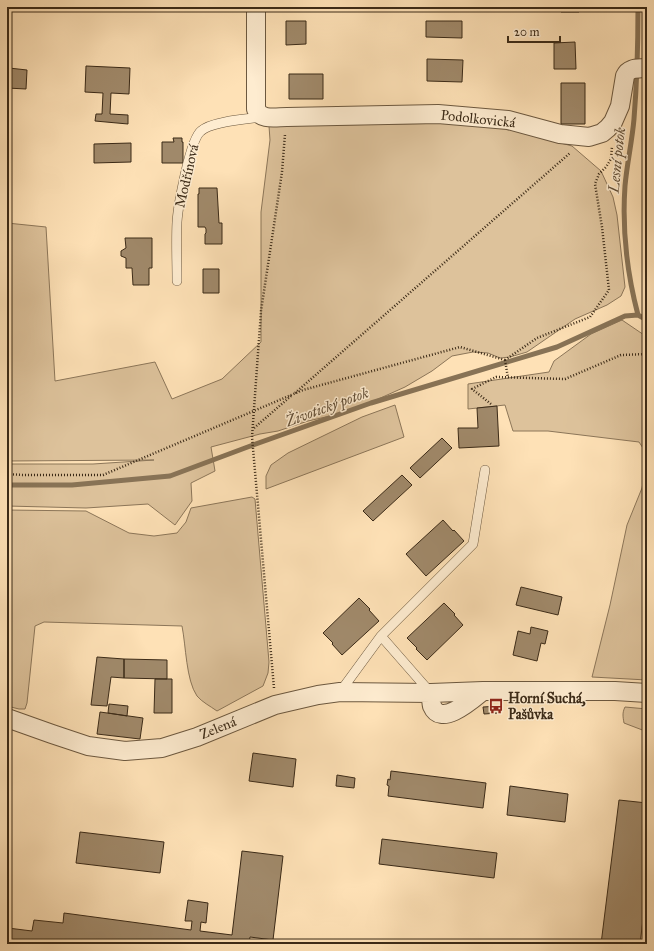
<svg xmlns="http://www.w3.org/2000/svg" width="654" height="951" viewBox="0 0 654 951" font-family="'IM FELL Great Primer',serif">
<rect width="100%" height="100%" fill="#fee1b6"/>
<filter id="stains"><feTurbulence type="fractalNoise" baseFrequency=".005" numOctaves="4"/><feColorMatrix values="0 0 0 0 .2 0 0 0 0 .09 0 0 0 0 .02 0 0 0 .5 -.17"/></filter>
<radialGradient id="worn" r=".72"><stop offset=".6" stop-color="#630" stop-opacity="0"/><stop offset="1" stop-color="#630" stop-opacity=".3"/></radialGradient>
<path fill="#ddc29b" stroke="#8c7659" d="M460 123 501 127 572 146 601 171 613 197 617 215 625 287 621 296 607 305 575 319 527 352 510 357 500 358 488 353 473 352 452 356 432 371 405 387 376 400 339 414 308 421 278 431 260 434 211 447 215 471 191 483 192 501 175 525 148 504 86 508 7 506V464H93L154 460 7 461V223L46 227 55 381 155 362 172 399 222 379 261 342V212L270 140 269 126Z
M622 320 647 337V454L639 442 548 431H513L505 405 468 409V384L549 372 554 361 591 334Z
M395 405 404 437 266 489V476L271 465 288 453 362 417Z
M647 470V680L592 677 610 605 627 525 642 488 645 473Z
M252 497 255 499 269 662 268 673 263 686 217 711C210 706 202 702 197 696 186 680 186 646 182 626L44 622 35 626 27 703 25 709H19L7 706V510L86 511 129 533 154 536 177 533 186 522 191 508Z
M625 707 647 709V734L645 731 624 723C623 717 622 713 625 707Z"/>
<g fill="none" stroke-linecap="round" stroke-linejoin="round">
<path stroke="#887356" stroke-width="5" d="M638 315C627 273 622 229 625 186 627 163 632 142 634 119 637 82 638 45 638 7
M7 485H72L170 476 253 445 371 403 557 347 625 316 638 315 647 320"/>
</g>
<path fill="#a0896a" stroke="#3b2a17" d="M561 7H579V12H561Z
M286 21H306V44L286 45Z
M426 21H462V38L426 37Z
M575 42 576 69H554V43Z
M427 59 463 60 462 82 427 81Z
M7 64H8L9 68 27 70 26 89 7 88Z
M86 66 130 68 129 94 111 93 110 114 128 115V124L95 121 96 114H102L103 93 85 92Z
M289 74H323V99H289Z
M561 83H585V124H561Z
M173 138H182V142H183V163H162V142H174Z
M131 143V162L94 163V144Z
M199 188H217L219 223H222V244H205V234L206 233V229L205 227H198V194H199Z
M125 238H152V268H149V285H133L132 268H126V258L121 256V251L126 248Z
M203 269H219V293H203Z
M497 406 499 446 459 448 458 428H478L477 408Z
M442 438 452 448 420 478 410 468Z
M402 475 412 485 373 521 363 511Z
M443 520 453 531 454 530 464 541 426 576 406 554Z
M521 587 562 597 558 615 516 605Z
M359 598 370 609 369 610 379 621 342 655 332 644 333 643 323 633Z
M444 603 455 614 454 615 463 625 427 660 416 649 417 648 407 638Z
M531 627 548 631 545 644 541 643 537 661 513 655 518 631 530 634Z
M97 657 124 659V678L111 677 107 706 91 705Z
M124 659 167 660V679L124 678Z
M155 679H172V713H154Z
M109 704 128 706 127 716 108 713Z
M499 706V713L484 714 483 707Z
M100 712 143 718 140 739 97 734Z
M253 753 296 759 293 787 249 781Z
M391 771 486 783 483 808 388 796 389 786 387 785 388 779 390 780Z
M337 775 355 778 354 788 336 786Z
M510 786 568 794 565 822 507 815Z
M619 800 647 803V887L640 944H601Z
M80 832 164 842 160 873 76 863Z
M382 839 497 853 494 878 379 864Z
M242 851 283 856 273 940 250 937 249 944H7L8 928 32 931 34 920 63 923 64 913 191 930 192 921H185L188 900 208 903 206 923 201 922 200 931 232 935Z"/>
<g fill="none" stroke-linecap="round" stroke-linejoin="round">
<g stroke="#6c583f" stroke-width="10">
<path id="service" d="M177 281C177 261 176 242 177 222 178 207 190 139 201 131 212 121 248 119 263 117
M340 692 381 636
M430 692 381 636 473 544 485 470"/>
</g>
<g stroke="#6c583f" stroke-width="20">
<path id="minor" d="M256 7V109C261 121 276 117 287 117L438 114 508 120 560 134 589 137 602 133 608 128 613 122 620 106 625 76C629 67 638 69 647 68
M431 693C431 697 431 702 432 706 441 728 473 699 483 691
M7 718 52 734 88 746 125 751 162 748 197 737 275 705 318 695 340 692 431 693 483 691H615L647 693"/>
</g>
<path stroke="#3b2a17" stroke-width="2.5" stroke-dasharray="1 2" stroke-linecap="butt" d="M505 360 537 338 590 317 609 290 602 227 595 184 599 174 606 167 611 159 612 146
M505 360 508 378
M295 393 570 153
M491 404 472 389 496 377 565 379 621 355 647 354
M254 428 291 396
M7 474 23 475H103L303 390 460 347 505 360
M274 688 252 437 261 311 282 172 285 134"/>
<use href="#service" stroke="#feecd0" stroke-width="9"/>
<use href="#minor" stroke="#feecd0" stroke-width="18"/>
</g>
<defs>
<g id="bus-bare" transform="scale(1.2)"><path d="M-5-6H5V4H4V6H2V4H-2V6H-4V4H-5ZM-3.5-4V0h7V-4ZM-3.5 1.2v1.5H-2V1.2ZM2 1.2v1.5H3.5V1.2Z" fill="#8f2418" stroke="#feecd0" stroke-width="2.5" paint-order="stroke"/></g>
</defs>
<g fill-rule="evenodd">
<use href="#bus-bare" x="496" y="706"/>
</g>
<g text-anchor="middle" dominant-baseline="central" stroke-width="3" stroke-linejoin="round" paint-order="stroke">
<g font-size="14" fill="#3b2a17" stroke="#feecd0">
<text transform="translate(478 119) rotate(6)">Podolkovická</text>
<text transform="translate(187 176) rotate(-77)">Modřínová</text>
<text transform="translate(218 728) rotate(-22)">Zelená</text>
</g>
<g font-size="14" font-weight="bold" fill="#3b2a17" stroke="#feecd0" text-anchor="start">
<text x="508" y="698">Horní Suchá,<tspan x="508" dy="16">Pašůvka</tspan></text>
</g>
<g font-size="15" font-style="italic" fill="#624e36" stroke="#feecd0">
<text transform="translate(617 160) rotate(-84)">Lesní potok</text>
<text transform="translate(327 407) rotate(-20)">Životický potok</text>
</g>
</g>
<rect width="654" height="951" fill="none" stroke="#fee1b6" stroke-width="24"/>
<rect x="8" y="8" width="638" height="935" fill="none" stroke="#3b2a17" stroke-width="2"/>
<rect x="12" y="12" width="630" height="927" fill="none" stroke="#3b2a17"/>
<path d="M508 36v6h52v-6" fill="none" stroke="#3b2a17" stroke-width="2"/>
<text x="514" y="36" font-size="12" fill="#3b2a17" stroke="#feecd0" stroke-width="3" paint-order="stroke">20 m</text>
<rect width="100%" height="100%" filter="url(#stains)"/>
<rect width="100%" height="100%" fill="url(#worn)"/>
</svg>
